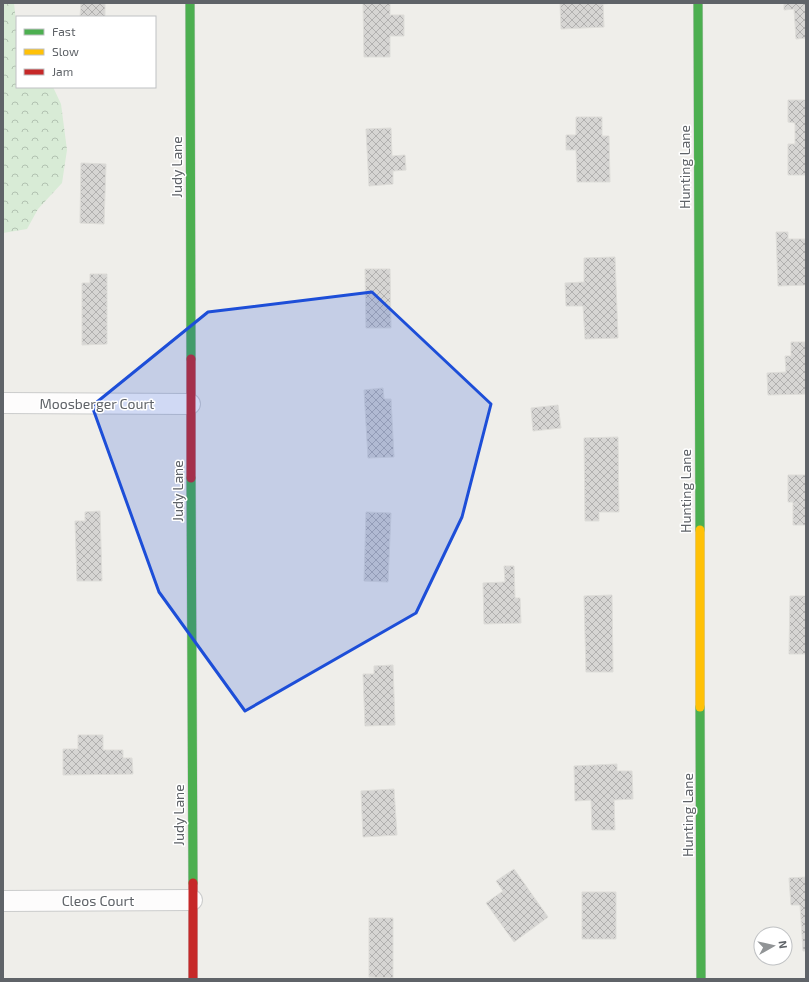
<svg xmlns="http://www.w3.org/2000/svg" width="809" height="982" viewBox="0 0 809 982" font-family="'Exo 2',sans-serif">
<defs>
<pattern id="forest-crowns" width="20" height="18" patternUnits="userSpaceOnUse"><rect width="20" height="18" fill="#d8ebd6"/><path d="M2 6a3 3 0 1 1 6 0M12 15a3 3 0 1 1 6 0" fill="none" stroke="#b2c2b1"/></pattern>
<pattern id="building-cross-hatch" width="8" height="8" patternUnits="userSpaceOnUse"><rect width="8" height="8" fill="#d6d5d3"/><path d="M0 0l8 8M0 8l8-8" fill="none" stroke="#b1b0af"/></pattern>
</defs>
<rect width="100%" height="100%" fill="#efeeea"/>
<path fill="url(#forest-crowns)" d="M3 3H14L17 31V87H53L61 104 67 150 62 183 38 209 27 229 3 233Z"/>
<path fill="url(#building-cross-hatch)" stroke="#deddd9" d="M81 3H105V17H80Z
M363 3H390V15H404V36H390V57H364Z
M560 3H614L603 4 604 27 561 29Z
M784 3H806V38L796 39 794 9 784 10Z
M788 100H806V175H788V144H795V123L788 122Z
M576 117H602V136H609L610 182H577L576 150H566V135H576Z
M391 128 392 156 405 155 406 170 393 171V184L369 186 366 129Z
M81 163 106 164 104 224 80 223Z
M776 232H788V239H806V285L778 286Z
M615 257 618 338 585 339 583 306H566L565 283 584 282V258Z
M365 269H390L391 328H366Z
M90 274H107V344L82 345V283H90Z
M791 342H806V394L768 395 767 373 786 372 785 356H791Z
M383 388 384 399H391L394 457 368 458 364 390Z
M558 405 561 428 533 431 531 408Z
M618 437 619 512H599V521H585L584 438Z
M788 475H806V525H793V502H788Z
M100 511 102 581H77L75 521H85V512Z
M366 512 391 513 388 582 364 581Z
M504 566H514L515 598H520L521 623 484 624 483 583 505 582Z
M612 595 613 672H586L584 596Z
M790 596H806V654H789Z
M393 665 395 725 365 726 363 674H374V666Z
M78 735H103V750H123V758H132L133 774 63 775V749H78Z
M617 764V771H632L633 799 614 800 615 830H592L591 800 575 801 574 766Z
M394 789 397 835 363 837 361 791Z
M514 869 548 917 514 942 486 903 503 891 496 881Z
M806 877V951H803L800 905H791L789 878Z
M582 892H616V939H582Z
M369 918H393V978L369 977Z"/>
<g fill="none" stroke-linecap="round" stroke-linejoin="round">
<g stroke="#cbcccc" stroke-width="22">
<path id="street" d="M3 403 190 404
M3 901 192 900"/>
</g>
<g stroke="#cacacb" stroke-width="10">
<path id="fast" d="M190 3 191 359
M698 3 700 530
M191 478 193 883
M700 707 701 979"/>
</g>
<g stroke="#cacacb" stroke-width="10">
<path id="slow" d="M700 530V707"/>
</g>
<g stroke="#cacacb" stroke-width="10">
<path id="jam" d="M191 359V478
M193 883V979"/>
</g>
<use href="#street" stroke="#fdfcfc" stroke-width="20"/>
<use href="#fast" stroke="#4caf50" stroke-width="9"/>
<use href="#slow" stroke="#ffc107" stroke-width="9"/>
<use href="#jam" stroke="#c62828" stroke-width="9"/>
</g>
<path fill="#1d4ed8" fill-opacity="0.2" stroke="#1d4ed8" stroke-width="3" stroke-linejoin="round" d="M372 292 491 404 462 517 416 613 245 711 159 592 92 406 208 312Z"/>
<g text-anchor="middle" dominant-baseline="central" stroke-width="3" stroke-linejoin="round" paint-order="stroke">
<g font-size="14" fill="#5f6368" stroke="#fff">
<text transform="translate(176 167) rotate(-90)">Judy Lane</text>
<text transform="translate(684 167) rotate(-90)">Hunting Lane</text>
<text x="97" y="403">Moosberger Court</text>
<text transform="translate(177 491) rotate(-90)">Judy Lane</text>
<text transform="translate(685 491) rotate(-90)">Hunting Lane</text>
<text transform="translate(178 815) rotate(-90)">Judy Lane</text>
<text transform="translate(687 815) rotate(-90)">Hunting Lane</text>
<text x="98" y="900">Cleos Court</text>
</g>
</g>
<rect width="809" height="982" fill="none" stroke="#5f6368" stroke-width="8"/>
<rect x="16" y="16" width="140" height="72" fill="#ffffff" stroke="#bfc1c3"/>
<rect x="24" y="29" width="20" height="6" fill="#4caf50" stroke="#bfc1c3"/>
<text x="52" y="36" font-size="12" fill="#5f6368">Fast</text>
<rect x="24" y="49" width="20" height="6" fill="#ffc107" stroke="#bfc1c3"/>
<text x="52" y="56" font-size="12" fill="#5f6368">Slow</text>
<rect x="24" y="69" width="20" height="6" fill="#c62828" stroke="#bfc1c3"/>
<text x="52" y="76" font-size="12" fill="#5f6368">Jam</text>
<g transform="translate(773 946) rotate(82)"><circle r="19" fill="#ffffff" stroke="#bfc1c3"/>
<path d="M0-3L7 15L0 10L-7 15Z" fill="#919496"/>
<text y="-6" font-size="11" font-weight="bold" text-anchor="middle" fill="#5f6368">N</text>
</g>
</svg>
